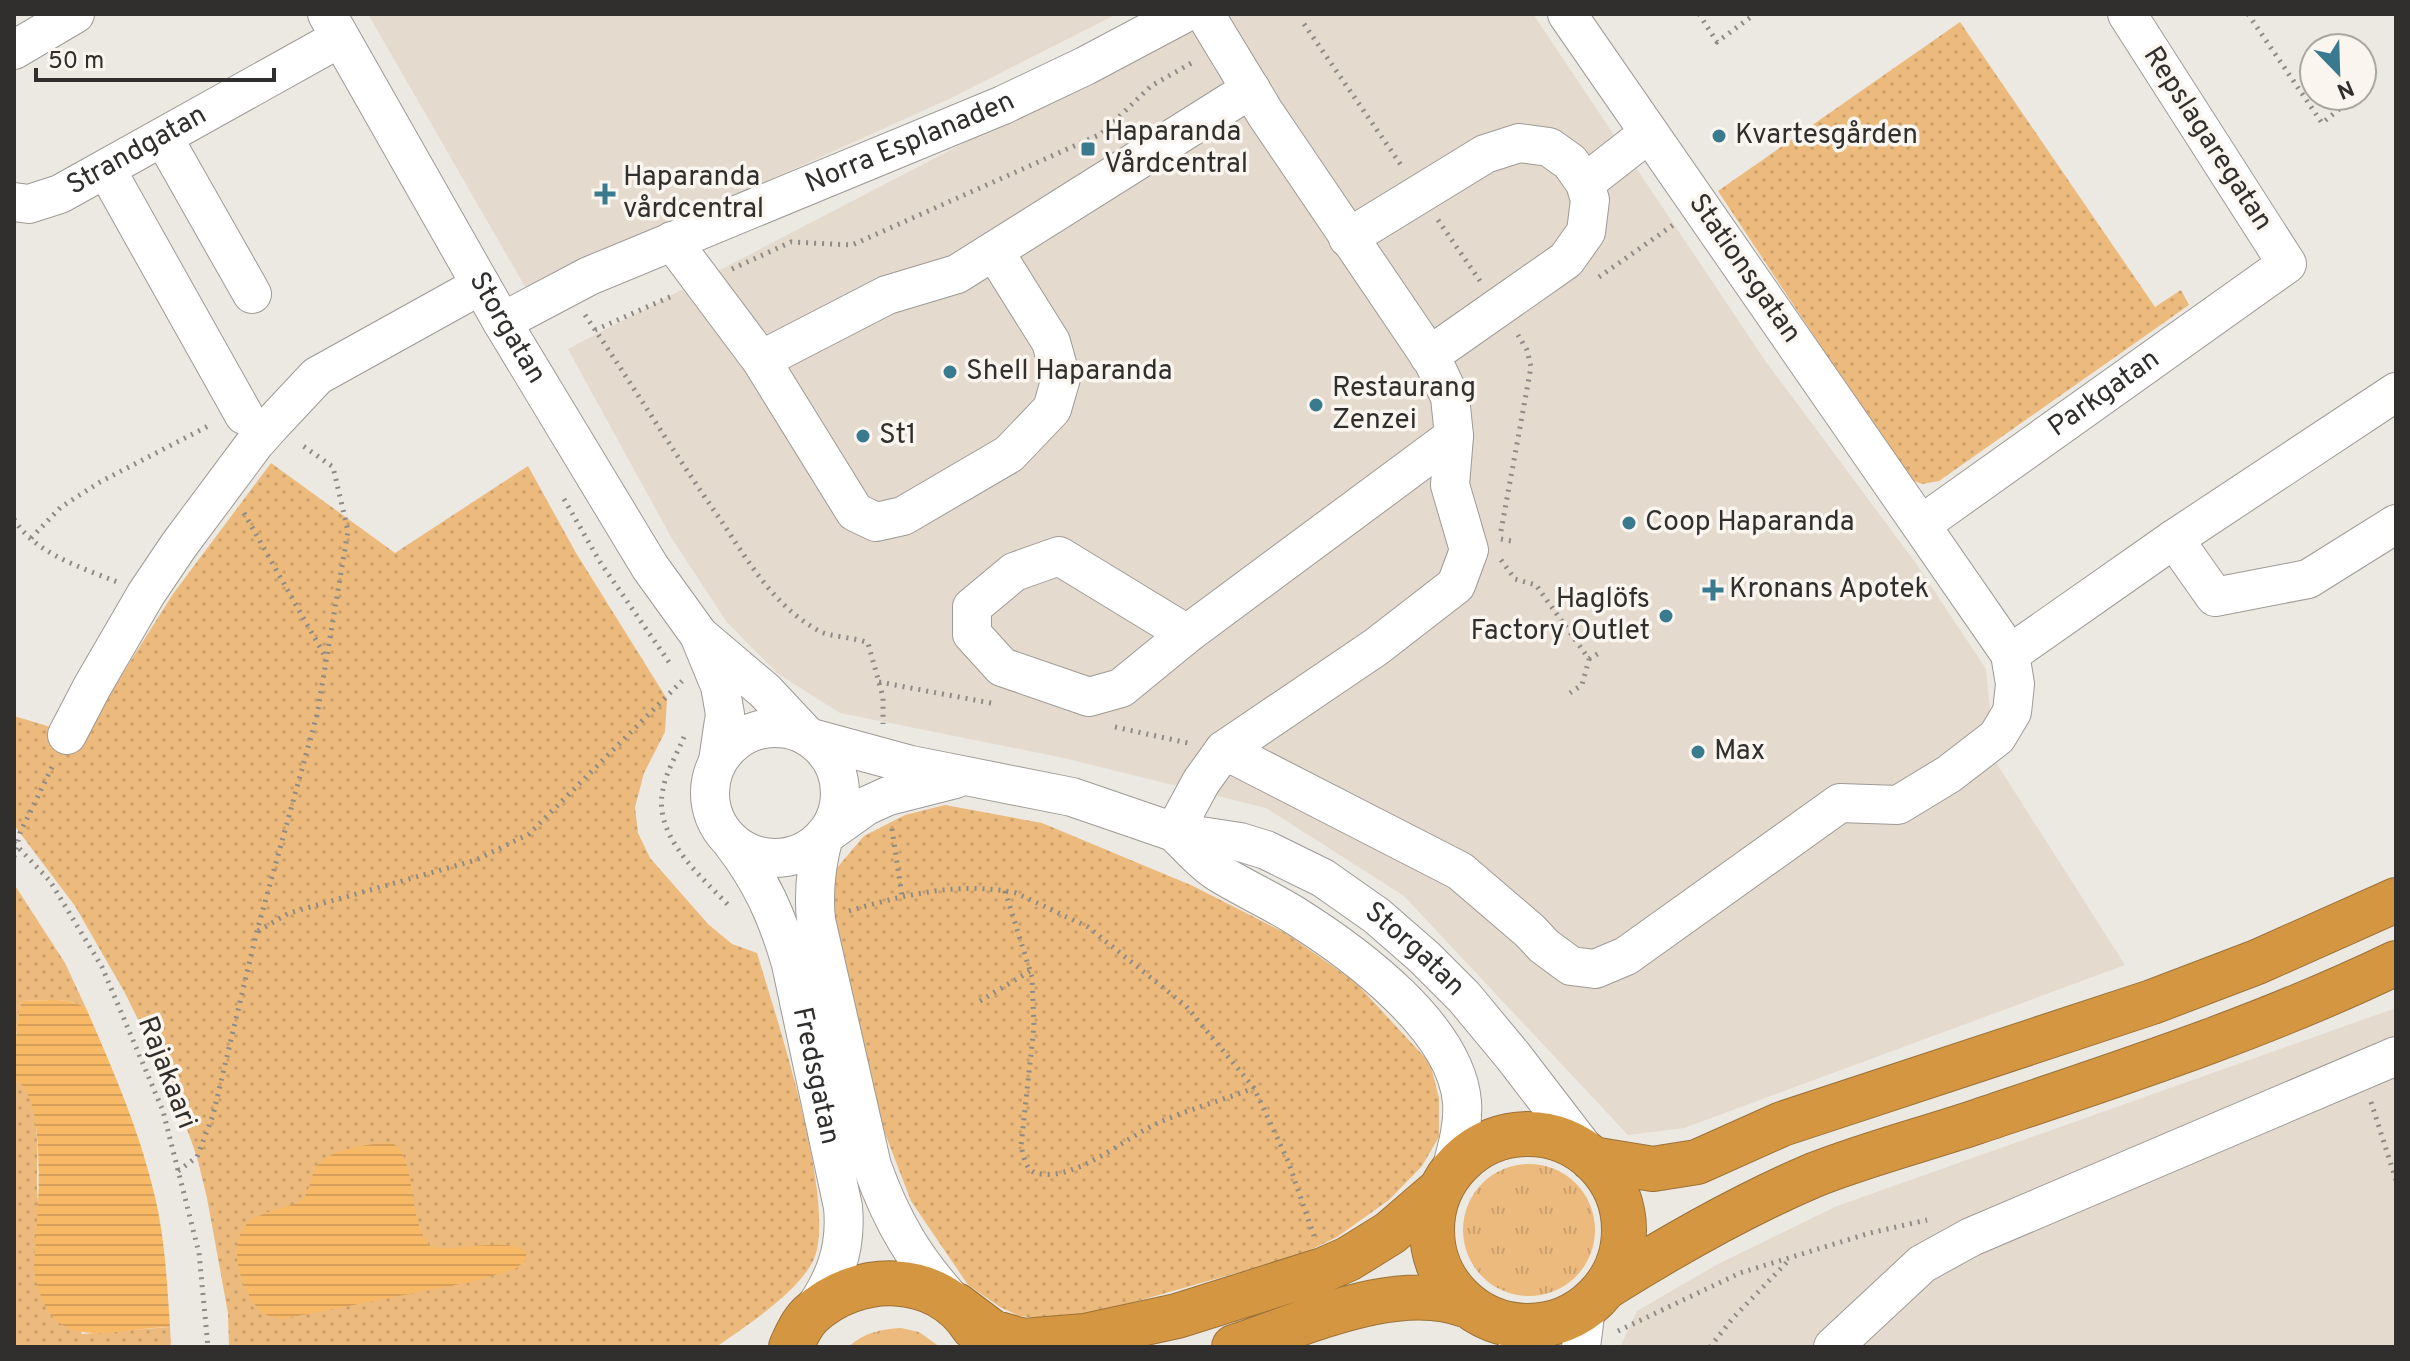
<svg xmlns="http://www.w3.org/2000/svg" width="2410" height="1361" viewBox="0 0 2410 1361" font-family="Overpass,sans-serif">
<defs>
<pattern id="grass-tufts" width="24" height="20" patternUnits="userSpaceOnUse" patternTransform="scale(2)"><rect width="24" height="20" fill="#ecba7c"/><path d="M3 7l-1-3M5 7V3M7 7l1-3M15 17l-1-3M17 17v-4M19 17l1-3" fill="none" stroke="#cba06c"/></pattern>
<pattern id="park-dots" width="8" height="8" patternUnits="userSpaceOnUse" patternTransform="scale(2)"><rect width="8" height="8" fill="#ecba7c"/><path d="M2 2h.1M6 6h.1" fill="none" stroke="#cba06c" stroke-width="1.8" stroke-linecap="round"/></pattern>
<pattern id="water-rules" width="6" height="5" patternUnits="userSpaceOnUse" patternTransform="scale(2)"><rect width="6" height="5" fill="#f8b967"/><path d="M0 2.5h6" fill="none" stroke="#d59f5a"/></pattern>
</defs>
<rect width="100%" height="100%" fill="#ece8e2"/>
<path fill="#e4dace" d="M368 14H1117L951 98 527 290Z
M1212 14H1533L1766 362 1915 562 1986 669 1995 761 2125 965 1684 1128 1628 1135 1404 896 1266 808 1064 758 840 713 777 673 726 621 671 537 568 349Z
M2396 1008V1347H1620L1637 1311 1718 1264 1837 1206Z"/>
<path fill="url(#grass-tufts)" d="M1463 1230a66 66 0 1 1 132 0a66 66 0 1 1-132 0Z
M901 1328 919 1332 940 1347H848C864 1333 880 1329 901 1328Z"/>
<path fill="url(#park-dots)" d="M1960 22 2155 307 2181 290 2189 305 1939 481 1922 484 1909 479 1718 191Z
M271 463 395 553 528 466 576 553 667 699 665 732 644 773 635 807 638 833 650 858 708 924 732 944 757 953C775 1013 841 1212 812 1263 793 1296 747 1325 716 1347H229L228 1313 207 1198 197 1157 174 1093 125 993 75 906 14 825V716L54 728 111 692 173 594Z
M945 805 1042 823 1193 886 1287 934 1355 982 1430 1063 1439 1098V1137L1422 1166 1389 1200 1337 1237 1300 1255 1067 1321 1019 1316 1000 1307 968 1285 911 1201 871 1097 827 908 836 869 864 836 905 815Z
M14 884 65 963 86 1008C68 996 42 1001 21 1001L14 1051Z
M14 1080C44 1088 36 1163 37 1188 38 1228 68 1293 82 1334L170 1327 171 1347H14Z"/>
<path fill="url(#water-rules)" d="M21 1001C42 1001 68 996 86 1008 112 1068 139 1129 154 1193 165 1237 167 1282 170 1327 106 1329 47 1358 34 1268 36 1235 51 1091 14 1080V1051Z
M379 1143 394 1144C418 1162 406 1220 431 1247 458 1252 507 1236 526 1252V1260L515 1269 470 1282 282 1319C273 1317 265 1316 259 1309 240 1290 226 1242 249 1222 262 1211 285 1209 301 1201 309 1193 310 1182 314 1171 324 1150 358 1147 379 1143Z"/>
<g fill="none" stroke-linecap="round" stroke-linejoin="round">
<g stroke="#9e9a95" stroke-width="40">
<g id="minor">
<path id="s1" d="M327 14 502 322 650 567 699 635 720 686 725 714 718 761"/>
<path d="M14 50 75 14"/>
<path d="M163 137 252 294"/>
<path d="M106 169 244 415"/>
<path d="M1585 183 1649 133"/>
<path id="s2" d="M14 202 29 204 60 194 340 38"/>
<path d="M1348 238 1485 154 1519 143 1549 147 1570 162 1585 183 1590 200 1586 232 1566 260 1429 356"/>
<path d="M672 241 761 360 855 512 876 522 903 516 1009 454 1052 409 1061 378 1051 342 994 251"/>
<path id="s3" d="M502 322 589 276 1003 105 1085 66 1183 14"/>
<path d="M761 360 887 295 957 274 1251 89"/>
<path id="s4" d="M1922 524 2287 264 2127 14"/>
<path d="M2174 539 2215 597 2308 579 2396 524"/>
<path d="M1187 634 1121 688 1089 697 1002 667 972 634V607L1014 572 1059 556 1187 634 1454 436"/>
<path id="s5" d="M699 635 765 691 808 737 911 765 1072 797 1174 832 1240 842 1266 850 1323 878 1377 916 1424 957 1464 997 1513 1056 1592 1159"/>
<path d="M2010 654 2174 539 2396 392"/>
<circle cx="775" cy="793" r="65"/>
<path d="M67 735 92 687 146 594 179 545 255 443 272 424 317 376 481 285"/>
<path d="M1224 750 1460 871 1530 931 1544 946 1571 966 1595 969 1626 956 1840 803 1898 805 1949 774 1997 737 2012 712 2015 684 2010 654 1567 14"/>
<path d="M955 779 888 796 866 806 824 836C816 865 813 891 816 920L872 1166C892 1222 915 1261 956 1305"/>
<path d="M1174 832 1201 782 1224 750 1376 647 1456 585 1469 550 1450 485 1454 436 1450 397 1433 361 1265 113 1205 14"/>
<path d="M1174 832C1188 845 1202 863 1219 873 1243 888 1270 900 1294 915 1353 952 1456 1027 1462 1102 1464 1126 1456 1151 1450 1174"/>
<path id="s6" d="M732 843C761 880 778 918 791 964L843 1207C847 1250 834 1282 809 1316"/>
<path d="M1507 1325 1526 1347"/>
<path d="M1581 1347 1586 1307"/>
<path d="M1833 1347 1922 1264 1971 1237 2396 1056"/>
</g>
</g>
<g stroke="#9b7239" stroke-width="46">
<path id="highway" d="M1432 1230a96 96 0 1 1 192 0a96 96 0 1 1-192 0Z
M1592 1159 1653 1169 1697 1162 1782 1124 2152 1002 2257 962 2396 900
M1606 1287C1673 1245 1741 1206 1814 1175 1867 1154 1922 1140 1976 1122 2118 1074 2261 1028 2396 963
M956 1305 992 1332 1023 1341 1085 1336 1177 1316 1323 1270 1348 1259 1390 1233 1440 1190
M791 1347C796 1336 801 1324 810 1315 857 1271 937 1271 973 1327
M1234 1347C1302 1325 1398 1278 1468 1306"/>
</g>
<path stroke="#8e8b87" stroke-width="5" stroke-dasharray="2 6" stroke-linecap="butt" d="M1699 14 1717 42 1755 14
M2248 14 2322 123 2356 96
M1304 24 1401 165
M1438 220 1480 281
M732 269 791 242 852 245 1101 134 1151 86 1195 61
M1599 277 1673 225
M585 315C631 382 673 452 720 519 748 561 775 608 821 632 832 637 854 637 868 643L883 697V724
M595 330 672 296
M564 499 600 562 671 665
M244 513 326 658
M14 519C35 554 81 567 117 582
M1501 531 1531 367 1527 350 1518 335
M31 538 61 507 100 482 212 424
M1501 539 1516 542
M1501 560 1515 579 1536 585 1589 659 1582 685 1570 693
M1589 659 1602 651
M879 682 996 704
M1115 727 1188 743
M684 737C677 754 666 772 663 789 652 836 701 876 730 907
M892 829 902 896
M14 843 50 881 102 967 163 1111 199 1253 208 1347
M14 857 20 833 54 763
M1005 891 1032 977 1034 1026 1021 1146C1024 1158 1026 1173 1041 1174 1079 1179 1126 1137 1160 1122 1190 1109 1223 1100 1254 1088
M849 911C903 895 959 881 1016 893L1088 927 1186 1006 1254 1088 1288 1161 1314 1236
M258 931 289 913 476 860 529 834 682 681
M980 1001 1030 971
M2371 1102 2396 1180
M178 1171 197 1157 213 1115 257 931 317 715 348 531 333 467 299 443
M1618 1331 1740 1273 1870 1233 1927 1220
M1710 1347 1733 1318 1790 1259"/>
<use href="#minor" stroke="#fff" stroke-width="38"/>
<use href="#highway" stroke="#d49640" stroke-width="44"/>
</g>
<g fill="#3a7a8e" stroke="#faf5ef" stroke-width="3">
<circle cx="1719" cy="136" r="8"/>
<rect x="1080" y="141" width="16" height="16" rx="4"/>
<path d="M601 182h8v8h8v8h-8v8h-8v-8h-8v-8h8z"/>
<circle cx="950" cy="372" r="8"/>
<circle cx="1316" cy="405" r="8"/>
<circle cx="863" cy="436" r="8"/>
<circle cx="1629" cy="523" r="8"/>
<path d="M1709 578h8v8h8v8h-8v8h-8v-8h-8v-8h8z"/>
<circle cx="1666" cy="616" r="8"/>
<circle cx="1698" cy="752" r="8"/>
</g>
<g text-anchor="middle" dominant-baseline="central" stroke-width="7" stroke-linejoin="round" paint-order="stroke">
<g font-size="28" fill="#312f2d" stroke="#faf5ef" text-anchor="start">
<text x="1104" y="133">Haparanda<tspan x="1104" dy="32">Vårdcentral</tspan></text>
<text x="1735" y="136">Kvartesgården</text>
<text x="623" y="178">Haparanda<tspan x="623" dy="32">vårdcentral</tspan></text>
<text x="966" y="372">Shell Haparanda</text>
<text x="1332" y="389">Restaurang<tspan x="1332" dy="32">Zenzei</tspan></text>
<text x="879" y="436">St1</text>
<text x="1645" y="523">Coop Haparanda</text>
<text x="1729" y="590">Kronans Apotek</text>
<text x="1650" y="600" text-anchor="end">Haglöfs<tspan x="1650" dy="32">Factory Outlet</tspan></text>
<text x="1714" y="752">Max</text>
</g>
<g font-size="28" fill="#312f2d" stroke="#faf5ef">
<text transform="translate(2207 139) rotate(57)">Repslagaregatan</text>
<text stroke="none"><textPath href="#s3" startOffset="446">Norra Esplanaden</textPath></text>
<text stroke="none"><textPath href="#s2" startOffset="136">Strandgatan</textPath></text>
<text transform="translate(1744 269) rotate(55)">Stationsgatan</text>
<text stroke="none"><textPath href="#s1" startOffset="362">Storgatan</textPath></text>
<text stroke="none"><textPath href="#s4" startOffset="224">Parkgatan</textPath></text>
<text stroke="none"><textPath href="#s5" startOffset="802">Storgatan</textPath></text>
<text transform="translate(166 1073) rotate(69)">Rajakaari</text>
<text stroke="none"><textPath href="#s6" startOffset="250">Fredsgatan</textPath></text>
</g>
</g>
<rect width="2410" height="1361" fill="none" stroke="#312f2d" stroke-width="32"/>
<g transform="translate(2338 72) rotate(157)"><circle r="38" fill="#faf5ef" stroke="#aaa6a1" stroke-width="2"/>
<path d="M0-6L14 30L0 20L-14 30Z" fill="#3a7a8e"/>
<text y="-12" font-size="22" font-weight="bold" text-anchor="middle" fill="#312f2d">N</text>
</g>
<path d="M36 68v12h238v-12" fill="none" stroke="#312f2d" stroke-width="4"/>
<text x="48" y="68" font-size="24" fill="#312f2d" stroke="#faf5ef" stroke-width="6" paint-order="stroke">50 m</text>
</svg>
